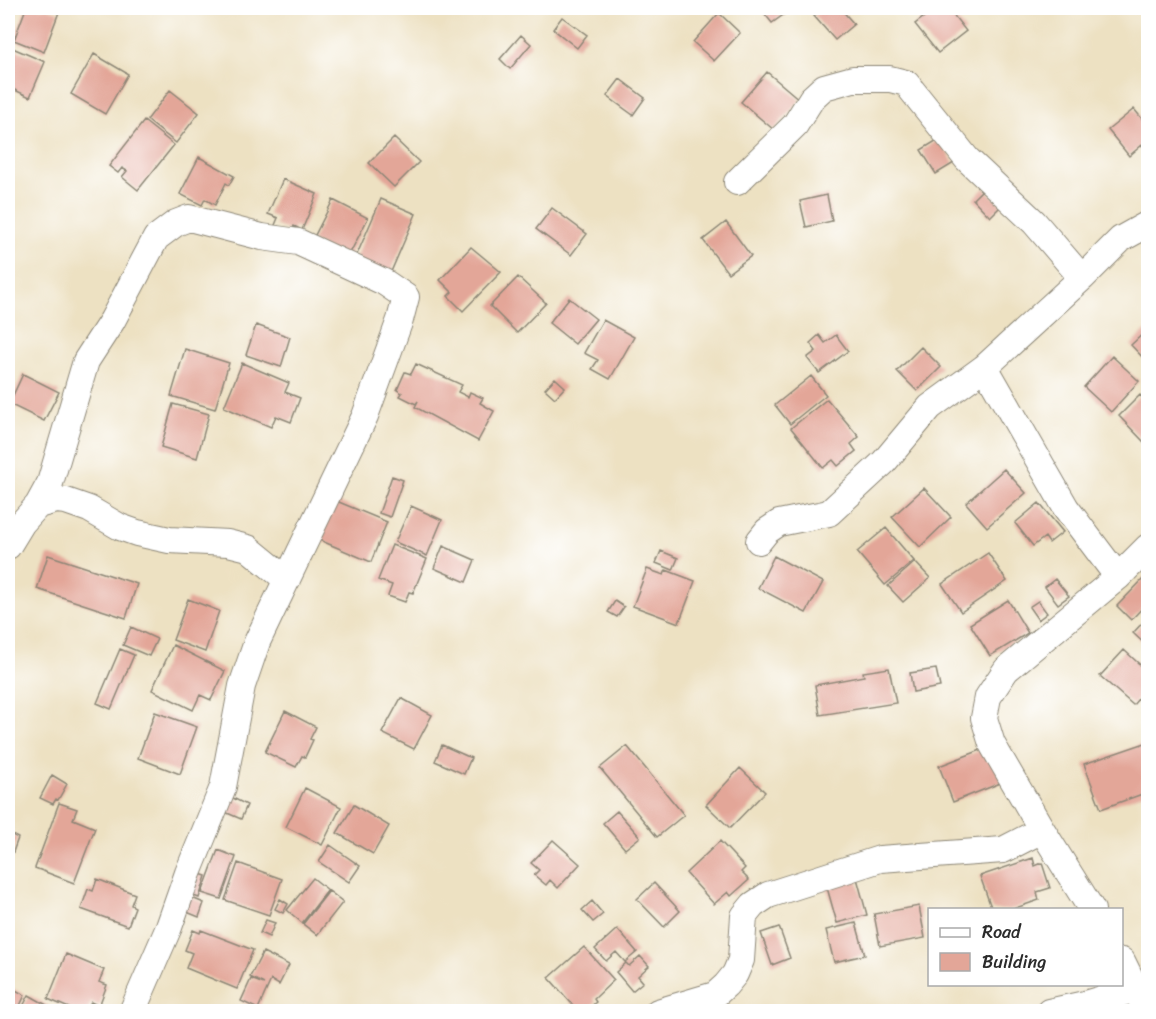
<svg xmlns="http://www.w3.org/2000/svg" width="1156" height="1019" viewBox="0 0 1156 1019" font-family="Sriracha,sans-serif">
<rect width="100%" height="100%" fill="#fff"/>
<filter id="ink" filterUnits="userSpaceOnUse"><feTurbulence type="fractalNoise" baseFrequency=".0167" numOctaves="2"/><feDisplacementMap in="SourceGraphic" scale="12" xChannelSelector="R" yChannelSelector="G"/><feConvolveMatrix kernelMatrix="1 2 1 2 8 2 1 2 1" color-interpolation-filters="sRGB"/></filter>
<filter id="wash" filterUnits="userSpaceOnUse"><feTurbulence type="fractalNoise" baseFrequency=".008" numOctaves="4" result="noise"/><feDisplacementMap in="SourceGraphic" scale="24" xChannelSelector="R" yChannelSelector="G"/><feGaussianBlur stdDeviation="1.35" result="paint"/><feColorMatrix in="noise" values="0 0 0 0 0 0 0 0 0 0 0 0 0 0 0 0 0 1.4 0 .05"/><feComposite in="paint" operator="in"/></filter>
<g filter="url(#wash)">
<rect width="100%" height="100%" fill="#ede1c2"/>
<g id="blocks">
<path fill="#e3a698" d="M26 8H46L59 12 44 52 14 40Z
M760 8H793L772 23Z
M823 8H840L854 24 835 40 814 16Z
M936 8H948L966 31 938 53 915 24Z
M719 13 740 33 714 61 693 42Z
M562 17 587 35 577 48 553 29Z
M521 35 531 44 510 69 500 59Z
M8 46 45 62 30 97 8 87Z
M94 54 128 74 105 114 71 94Z
M767 72 800 100 774 130 741 102Z
M620 79 645 98 633 115 607 96Z
M170 90 199 113 176 143 147 120Z
M1134 109 1148 126V140L1129 156 1108 130Z
M144 121 174 145 138 190 122 177 127 171 122 168 118 173 109 166Z
M394 138 419 162 394 187 369 163Z
M939 139 954 163 936 174 921 150Z
M199 157 234 176 229 185 226 183 215 205 205 199 202 205 180 194Z
M283 179 317 194 302 230 294 226 292 232 275 225 278 218 268 214Z
M984 188 1002 205 990 217 973 199Z
M827 195 832 221 806 227 800 201Z
M381 199 416 214 387 281 352 266Z
M333 200 368 218 347 259 312 241Z
M552 208 587 234 571 255 536 229Z
M726 222 751 256 728 273 703 240Z
M471 247 501 272 463 311 448 296 452 292 440 280Z
M518 277 546 303 517 333 490 306Z
M569 298 596 319 575 344 549 323Z
M603 320 634 337 610 379 592 369 598 360 584 353Z
M256 325 290 337 281 367 246 355Z
M1148 329V363L1131 345Z
M819 335 825 343 836 335 848 351 819 373 807 358 816 351 810 343Z
M921 347 941 367 917 391 897 371Z
M185 349 229 363 215 409 171 396Z
M1112 356 1139 381 1111 412 1084 387Z
M242 363 289 383 285 392 300 398 291 422 276 416 271 427 224 407Z
M416 364 462 385 458 392 468 397 470 392 483 398 480 403 494 411 478 441 415 407 418 401 416 404 400 396 402 393 397 390 405 372 411 374Z
M23 374 59 392 44 421 9 404Z
M811 376 826 395 790 424 775 405Z
M555 378 565 387 555 398 545 389Z
M1140 395 1148 403V439L1145 443 1119 416Z
M827 399 859 437 851 444 856 451 838 466 833 460 823 468 791 428Z
M173 404 209 414 197 458 161 447Z
M1004 469 1026 493 987 527 966 503Z
M392 476 403 480 390 517 379 513Z
M924 488 951 517 920 547 892 517Z
M334 500 387 522 371 562 317 539Z
M1039 503 1063 532 1049 543 1045 537 1033 546 1015 523Z
M411 506 442 520 427 556 395 542Z
M886 528 914 561 885 585 857 552Z
M392 545 427 559 413 593 409 592 405 602 388 596 392 585 378 580Z
M443 546 475 560 466 582 434 568Z
M661 551 678 558 673 570 656 563Z
M988 553 1007 581 961 612 942 584Z
M48 555 137 584 126 618 37 589Z
M774 556 823 582 806 613 758 588Z
M915 562 930 578 903 602 888 586Z
M647 569 664 575 666 570 695 581 679 623 633 606Z
M1147 575 1148 602 1131 620 1117 606Z
M1055 579 1069 596 1058 604 1045 587Z
M188 599 219 611 205 652 173 640Z
M1008 600 1028 633 990 656 970 624Z
M615 601 624 607 617 617 608 612Z
M1038 601 1047 613 1038 620 1029 607Z
M1148 617V647L1133 633Z
M131 627 157 639 149 656 123 645Z
M173 645 225 671 211 700 200 695 193 710 152 690Z
M120 649 134 655 111 709 97 703Z
M1124 650 1148 672V687L1133 705 1100 676Z
M889 668 896 703 820 715 815 685 864 676 863 672Z
M936 669 940 687 913 692 910 673Z
M401 698 432 715 414 749 382 733Z
M285 711 316 727 310 739 313 740 305 757 302 756 296 767 265 752Z
M155 712 197 727 180 774 138 758Z
M1148 742V792L1101 809 1084 764Z
M442 745 471 758 464 774 435 761Z
M627 746 684 815 657 837 600 768Z
M989 747 1003 782 953 802 939 766Z
M740 768 765 792 730 828 706 805Z
M52 775 67 784 58 800 56 799 53 804 40 798Z
M305 788 341 807 322 845 286 827Z
M231 797 247 805 241 819 225 812Z
M59 803 77 809 73 819 95 828 74 883 35 868Z
M354 805 389 826 373 854 337 833Z
M617 811 640 837 625 849 603 823Z
M8 833 18 838 8 866Z
M553 840 580 864 558 888 550 880 546 885 534 875 539 870 531 863Z
M720 841 745 868 741 872 749 880 731 896 728 892 714 904 686 873Z
M330 845 360 866 349 882 319 862Z
M218 850 236 857 221 899 202 893Z
M1033 858 1035 866 1042 863 1050 888 1037 892 1039 900 1010 910H992L980 876Z
M238 863 282 879 269 915 225 900Z
M854 867 867 915 837 923 826 884Z
M190 871 206 876 199 898 183 892Z
M313 878 328 890 302 923 287 910Z
M97 879 135 894 131 905 135 907 128 926 81 909 88 889 93 891Z
M654 883 680 911 664 927 637 899Z
M329 891 343 902 317 935 303 924Z
M187 896 204 903 199 917 182 910Z
M280 899 288 904 283 913 275 909Z
M592 901 603 914 593 922 582 910Z
M919 906 925 938 880 946 874 914Z
M266 920 275 923 269 937 260 933Z
M856 923 865 955 834 962 826 930Z
M779 927 790 958 772 965 761 933Z
M617 929 637 952 625 962 616 952 606 961 595 949Z
M193 930 200 933 201 930 253 950 237 989 186 968 192 953 185 950Z
M584 947 614 980 594 999 596 1002 585 1012H579L549 978Z
M263 952 289 965 279 985 271 980 258 1009 241 1001 251 979 264 984 250 977Z
M66 954 104 970 99 982 107 985 99 1006 91 1002 87 1012H78L48 999Z
M640 956 649 966 638 976 643 982 632 991 616 972 626 963 629 966Z
M8 986 25 995 17 1012H8Z
M29 995 59 1012H20Z"/>
</g>
</g>
<g filter="url(#ink)">
<use href="#blocks" fill-opacity="0" stroke="#8c8676" stroke-width="1.5"/>
<g fill="none" stroke-linecap="round" stroke-linejoin="round">
<g stroke="#8c8676" stroke-width="28">
<path id="minor" d="M737 182 795 125 812 98 824 87 853 79H890L906 83 967 159 1034 222 1082 278
M985 367 1066 508 1118 577
M38 505 57 500 66 501 89 509 120 527 137 533 169 540 228 543 248 548 287 580
M759 541 767 531 779 523 829 513 884 462 930 407 985 367 1082 278 1121 239 1148 224
M8 546 22 523 38 505 50 483 86 361 112 321 156 238 176 223 189 218 262 237 298 242 384 282 406 297 400 320 365 416 257 642 242 686 223 787 188 873 169 927 132 1012
M1092 910 1042 830 992 744 984 718 988 697 1006 670 1118 577 1148 547
M1122 961 1147 1012
M658 1012 715 995 726 985 735 974 741 960 744 916 753 905 768 895 880 859 1003 850 1042 830
M1049 1012 1085 1004 1136 989"/>
</g>
<use href="#minor" stroke="#fff" stroke-width="26"/>
</g>
</g>
<rect width="1156" height="1019" fill="none" stroke="#fff" stroke-width="30"/>
<rect x="928" y="908" width="195" height="78" fill="#ffffff" stroke="#aaaaaa" stroke-width="1.5"/>
<rect x="940" y="928" width="30" height="9" fill="#ffffff" stroke="#aaaaaa" stroke-width="1.5"/>
<text x="982" y="938" font-size="18" fill="#2b2b2b">Road</text>
<rect x="940" y="953" width="30" height="18" fill="#e3a698" stroke="#aaaaaa" stroke-width="1.5"/>
<text x="982" y="968" font-size="18" fill="#2b2b2b">Building</text>
</svg>
